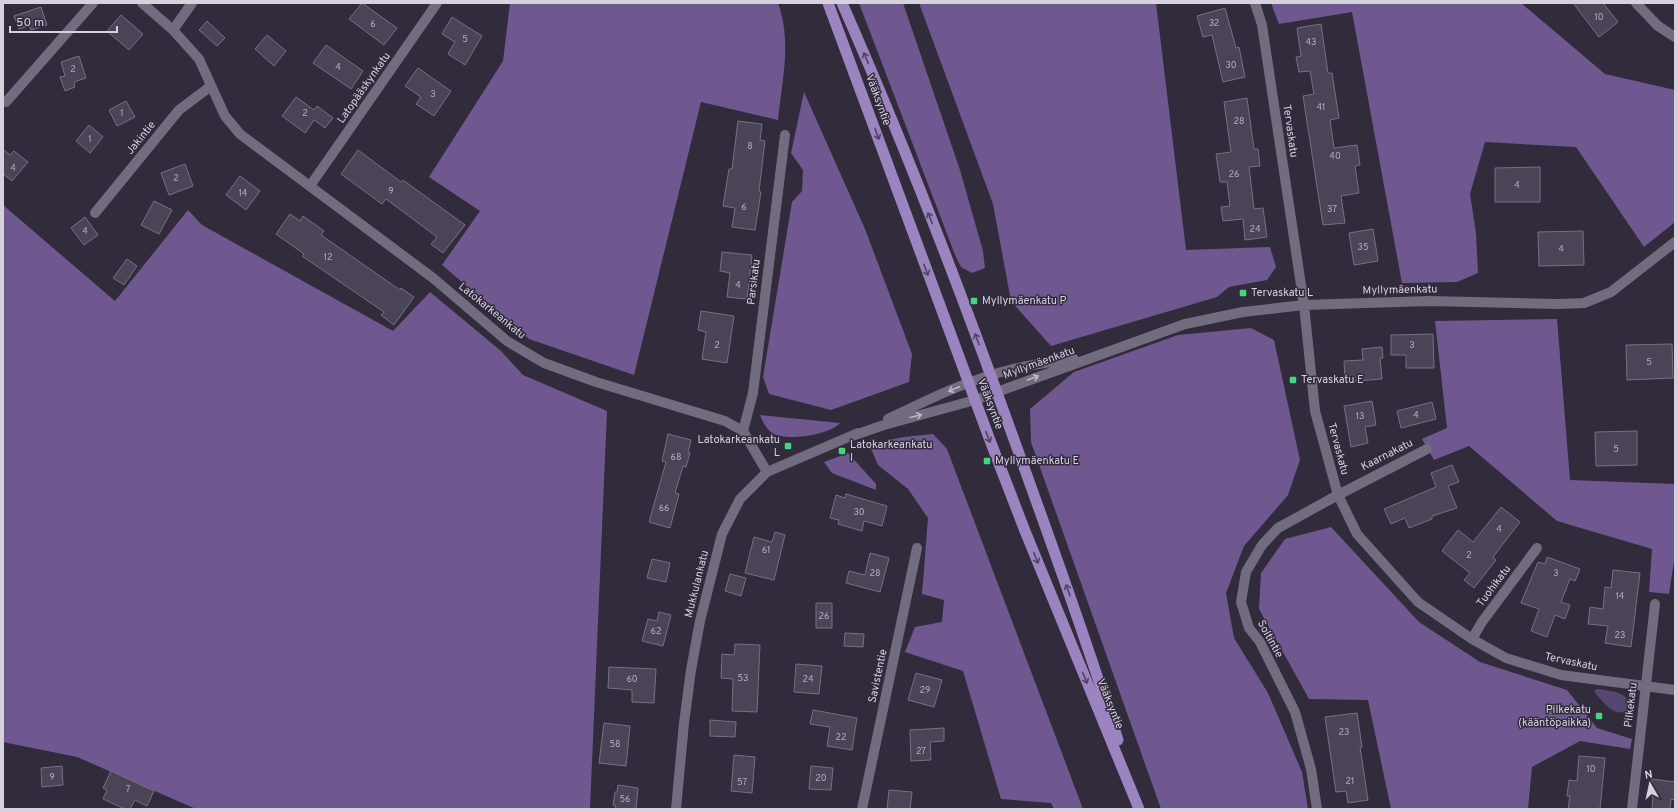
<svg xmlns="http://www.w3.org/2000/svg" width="1678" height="812" viewBox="0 0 1678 812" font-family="Overpass,sans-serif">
<rect width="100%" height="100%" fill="#312b3c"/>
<path fill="#574572" d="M1599 689C1613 692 1626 691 1631 706L1628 711C1613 717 1605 704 1596 694L1594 690Z"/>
<path fill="#6f5890" d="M510 3H778C792 41 782 81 778 120L701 102 634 375 529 339 442 265 480 211 429 177 503 61Z
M859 3H903L960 170 983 251 985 268 972 273 961 267 955 255Z
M919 3H1156L1186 250 1270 247 1276 267 1267 280 1229 287 1217 297 1051 346 1011 301 993 204Z
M1271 3H1521L1605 74 1675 90V222L1644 247 1576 147 1485 142 1470 194 1476 233 1478 273 1457 282 1402 283 1352 12 1279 24Z
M804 92 865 229 912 354 909 382 831 410 769 394 763 377 792 202 802 191 803 170 791 153Z
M3 205 115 301 188 210 202 225 393 331 430 292 501 351 523 375 607 411 590 809H196L77 757 3 742Z
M1557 319 1570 480 1675 484V554L1669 594 1649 592 1652 549 1557 521 1469 446 1434 460 1422 439 1447 428 1435 321Z
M1251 328 1274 340 1300 460 1288 495 1244 546 1226 593 1234 638 1268 693 1302 772 1308 809H1161L1031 442 1030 409 1074 372 1178 335Z
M760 415 840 423C830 435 785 442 772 433 766 429 763 422 760 415Z
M933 434 947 449 1083 809H1054L1051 803 1001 799 963 671 905 652 915 627 942 622 944 600 922 594 928 518 908 489 878 465 869 444 904 437Z
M848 453 876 484V490L832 473 824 462Z
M1331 527 1419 622 1480 662 1567 690 1597 728 1632 739 1630 749 1580 741 1532 767 1528 809H1391L1368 700 1309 699 1259 609 1261 573 1285 539Z"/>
<path fill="#4b4456" stroke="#777084" d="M362 3 397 28 384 45 349 19Z
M1573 3H1603L1618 22 1599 37Z
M41 7 47 25 31 30 29 26 19 29 14 16Z
M1225 8 1236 48 1239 47 1245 77 1223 82 1212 35 1203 37 1197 16Z
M121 15 143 34 129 50 107 31Z
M452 17 482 36 465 65 448 54 455 42 442 34Z
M207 21 225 38 217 46 199 30Z
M1321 24 1328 73H1332L1339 118 1330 120 1334 148 1357 145 1360 165 1355 166 1359 193 1341 196 1345 223 1323 225 1303 96 1314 94 1310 71 1299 72 1296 57 1301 56 1297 28Z
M267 35 286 51 274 66 255 49Z
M326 45 363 71 351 89 313 63Z
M79 56 86 78 74 82 75 87 65 91 60 77 65 76 61 62Z
M418 68 451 91 434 116 416 104 421 97 405 86Z
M296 97 314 110 317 106 333 118 325 128 314 120 305 133 282 116Z
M1247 98 1254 149H1258L1260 166 1249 167 1254 209 1263 208 1267 237 1245 240 1243 219 1223 221 1221 207 1230 206 1227 182H1220L1216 154 1231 152 1224 102Z
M126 101 135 117 117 126 109 110Z
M738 121 762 124 760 140 765 141 759 191 761 192 755 230 732 227 735 208 723 206 729 169H732Z
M89 125 103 137 90 153 76 141Z
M3 149 10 155 14 151 28 162 12 181 3 174Z
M358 150 401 182 403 180 465 225 443 253 431 244 437 237 386 199 382 204 341 174Z
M185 164 193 186 169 195 161 173Z
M1540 167V202H1495V168Z
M240 176 260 191 246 210 226 195Z
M154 201 172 210 159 234 141 225Z
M290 214 300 221 303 216 324 231 321 235 400 290 401 288 414 297 394 325 381 315 384 312 302 256 304 254 276 234Z
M85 217 98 235 84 245 71 228Z
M1373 229 1378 261 1354 265 1349 233Z
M1583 231 1584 265 1539 266 1538 232Z
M722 252 752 255 747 299 727 297 730 273 720 271Z
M127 259 137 266 124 285 113 278Z
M701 311 734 316 727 363 702 359 706 332 698 330Z
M1433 334 1434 368H1406V355H1391V335Z
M1672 344 1673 378 1627 380 1626 345Z
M1382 347 1383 358H1380L1382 379 1345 382 1344 361 1363 360 1362 349Z
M1372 401 1376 425 1365 427 1368 443 1351 447 1344 406Z
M1432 402 1436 419 1401 428 1397 411Z
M1637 431V465L1596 466 1595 432Z
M668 434 691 440 688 452 690 453 686 467 683 466 675 493 679 494 670 528 649 522 666 462 662 461Z
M1452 465 1459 482 1448 486 1457 508 1432 516V519L1409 528 1405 518 1391 524 1384 509 1436 487 1431 473Z
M846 494 887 506 882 526 864 521 862 531 838 524 839 520 830 518 836 495 845 498Z
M1501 507 1520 522 1493 557 1496 560 1474 588 1464 580 1470 573 1442 551 1458 530 1473 542Z
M775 532 785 535 774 580 745 573 754 537 772 542Z
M870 553 889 558 880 592 846 583 849 571 865 575Z
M1547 557 1580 569 1575 581 1570 579 1561 602 1570 605 1565 619 1555 615 1547 637 1531 631 1539 609 1521 603 1538 562 1545 564Z
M652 559 670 563 666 582 647 578Z
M1613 570 1640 573 1631 647 1605 643 1608 626 1588 624 1590 607 1603 609 1605 587 1611 588Z
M730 574 746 578 741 596 725 591Z
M816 603H832V628H816Z
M659 612 671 615 663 646 642 641 648 619 657 621Z
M845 633 864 634 863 647 844 646Z
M735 644 760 645 757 712 732 711 733 679 721 678 722 654 734 655Z
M796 664 822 666 819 694 794 692Z
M609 667 656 669 654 703 632 702V690L608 688Z
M916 673 942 680 934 707 908 700Z
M813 710 857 718 852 750 827 746 830 727 810 724Z
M1357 713 1362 747H1360L1368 800 1348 803 1346 791 1336 792 1325 717Z
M710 720 736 722 735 737 710 736Z
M604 723 630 726 626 766 599 763Z
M944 728V741L930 742 931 760 911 761 910 730Z
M734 755 755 757 752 793 731 791Z
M1579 756 1605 758 1600 809H1568L1570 796H1567L1569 780 1577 781Z
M62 766 63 785 42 787 41 768Z
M811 766 833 768 831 790 809 789Z
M111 771 154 791 147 806 135 800 130 809H125L103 799 107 790 103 788Z
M1652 779 1675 782V800L1671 799 1670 809H1652L1653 797 1649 796Z
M618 785 638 788 636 809H615L616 806 613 805 615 792H617Z
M889 790 912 792 910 809H887Z"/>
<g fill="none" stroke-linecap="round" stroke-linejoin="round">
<path stroke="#736b7f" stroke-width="10" d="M142 3 173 30 199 59 225 116 240 134 433 278 507 341 544 363 596 382 725 421 743 431 767 472
M1255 3 1262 25 1304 305 1315 411 1338 495 1357 534 1418 602 1472 639 1506 658 1561 675 1675 690
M1636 3 1658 26 1675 37
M173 30 192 3
M6 102 93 3
M310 186 437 3
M95 213 179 110 211 86
M888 419C929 399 970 379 1013 369 1033 364 1054 362 1074 359
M743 431 753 393 785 135
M852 436 884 425 975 400 1185 324 1243 312 1304 305 1429 301 1558 304 1584 303 1611 292 1675 242
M1472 639 1482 622 1537 548
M676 809 684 723 691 670 700 621 722 534 740 499 767 472 858 433
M862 809 917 548
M1317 809 1311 769 1295 712 1260 642 1249 628 1241 602 1246 572 1262 545 1278 528 1338 495 1427 449
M1632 809 1655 604"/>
<path stroke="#9b84c0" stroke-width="11" d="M828 3 991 443 1025 531 1139 809
M842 3C903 141 957 281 1008 423 1046 528 1084 633 1118 740"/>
</g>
<defs><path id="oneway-shaft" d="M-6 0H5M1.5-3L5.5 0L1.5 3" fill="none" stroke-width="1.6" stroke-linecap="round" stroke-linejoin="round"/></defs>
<g stroke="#514664">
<use href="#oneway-shaft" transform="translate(866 58) rotate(-113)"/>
<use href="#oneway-shaft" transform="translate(877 134) rotate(70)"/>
<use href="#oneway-shaft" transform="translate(930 218) rotate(-112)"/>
<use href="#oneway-shaft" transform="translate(926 270) rotate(70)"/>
<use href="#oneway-shaft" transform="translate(977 339) rotate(-111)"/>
<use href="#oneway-shaft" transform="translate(988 437) rotate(69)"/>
<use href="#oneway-shaft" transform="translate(1036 558) rotate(68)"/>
<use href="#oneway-shaft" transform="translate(1068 590) rotate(-109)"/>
<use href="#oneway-shaft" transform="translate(1085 678) rotate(68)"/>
</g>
<g stroke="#bcb8c6">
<use href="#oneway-shaft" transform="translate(1033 378) rotate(-20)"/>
<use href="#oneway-shaft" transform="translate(954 389) rotate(157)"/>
<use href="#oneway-shaft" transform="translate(916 416) rotate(-14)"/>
</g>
<g fill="#43d77b" stroke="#312b3c" stroke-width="1.5">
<rect x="1239" y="289" width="8" height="8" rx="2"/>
<rect x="970" y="297" width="8" height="8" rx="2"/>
<rect x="1289" y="376" width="8" height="8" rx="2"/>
<rect x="784" y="442" width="8" height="8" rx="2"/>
<rect x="838" y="447" width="8" height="8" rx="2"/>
<rect x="983" y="457" width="8" height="8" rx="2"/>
<rect x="1595" y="712" width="8" height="8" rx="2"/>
</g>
<g text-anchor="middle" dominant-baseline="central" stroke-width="3" stroke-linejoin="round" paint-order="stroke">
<g font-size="9" fill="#b2aebb">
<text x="1599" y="17">10</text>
<text x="1214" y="23">32</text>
<text x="373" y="24">6</text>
<text x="465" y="39">5</text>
<text x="1311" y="42">43</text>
<text x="1231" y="65">30</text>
<text x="338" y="67">4</text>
<text x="73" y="69">2</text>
<text x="433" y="94">3</text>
<text x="1321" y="107">41</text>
<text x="122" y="113">1</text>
<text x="305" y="113">2</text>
<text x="1239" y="121">28</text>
<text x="90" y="139">1</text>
<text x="750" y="146">8</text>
<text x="1335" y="156">40</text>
<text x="13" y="168">4</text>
<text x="1234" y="174">26</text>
<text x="176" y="178">2</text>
<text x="1517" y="185">4</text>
<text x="391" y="191">9</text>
<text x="243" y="193">14</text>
<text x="744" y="207">6</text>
<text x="1332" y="209">37</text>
<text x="1255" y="229">24</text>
<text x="85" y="231">4</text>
<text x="1363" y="247">35</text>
<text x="1561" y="249">4</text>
<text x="328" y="257">12</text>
<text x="738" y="285">4</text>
<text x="717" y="345">2</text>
<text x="1412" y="345">3</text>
<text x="1649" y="362">5</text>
<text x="1416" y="415">4</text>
<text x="1360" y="416">13</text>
<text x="1616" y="449">5</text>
<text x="676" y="457">68</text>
<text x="664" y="508">66</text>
<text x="859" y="512">30</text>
<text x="1499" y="529">4</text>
<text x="766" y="550">61</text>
<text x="1469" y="555">2</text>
<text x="875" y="573">28</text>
<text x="1556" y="573">3</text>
<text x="1620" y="596">14</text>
<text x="824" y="616">26</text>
<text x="656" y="631">62</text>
<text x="1620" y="635">23</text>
<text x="743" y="678">53</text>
<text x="632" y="679">60</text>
<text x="808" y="679">24</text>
<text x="925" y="690">29</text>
<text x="1344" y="732">23</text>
<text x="841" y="737">22</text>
<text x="615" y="744">58</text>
<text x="921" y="751">27</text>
<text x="1591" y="769">10</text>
<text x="52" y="777">9</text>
<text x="821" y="778">20</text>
<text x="1350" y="781">21</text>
<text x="742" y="782">57</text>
<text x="128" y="789">7</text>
<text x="625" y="799">56</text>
</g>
<g font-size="11" fill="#d5d1dd" stroke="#312b3c">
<text transform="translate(364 88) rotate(-55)">Latopääskynkatu</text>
<text transform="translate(878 100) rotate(70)">Vääksyntie</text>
<text transform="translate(1290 131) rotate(82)">Tervaskatu</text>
<text transform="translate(141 138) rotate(-51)">Jakintie</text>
<text transform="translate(754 282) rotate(-83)">Parsikatu</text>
<text transform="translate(1400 290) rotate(-1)">Myllymäenkatu</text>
<text transform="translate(492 311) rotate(39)">Latokarkeankatu</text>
<text transform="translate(1039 363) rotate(-20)">Myllymäenkatu</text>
<text transform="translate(990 404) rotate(69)">Vääksyntie</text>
<text transform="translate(1338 449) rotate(75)">Tervaskatu</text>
<text transform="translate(1387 455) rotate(-27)">Kaarnakatu</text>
<text transform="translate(697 584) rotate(-76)">Mukkulankatu</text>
<text transform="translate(1494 586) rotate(-53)">Tuohikatu</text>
<text transform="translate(1270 639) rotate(61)">Soltintie</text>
<text transform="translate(1571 662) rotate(12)">Tervaskatu</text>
<text transform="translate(878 676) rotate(-78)">Savistentie</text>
<text transform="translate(1110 704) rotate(68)">Vääksyntie</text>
<text transform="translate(1631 705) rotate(-83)">Pilkekatu</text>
</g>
<g font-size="11" fill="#d5d1dd" stroke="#312b3c" text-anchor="start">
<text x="1251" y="293">Tervaskatu L</text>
<text x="982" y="301">Myllymäenkatu P</text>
<text x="1301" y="380">Tervaskatu E</text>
<text x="780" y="440" text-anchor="end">Latokarkeankatu<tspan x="780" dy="13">L</tspan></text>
<text x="850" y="445">Latokarkeankatu<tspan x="850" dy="13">I</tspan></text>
<text x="995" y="461">Myllymäenkatu E</text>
<text x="1591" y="710" text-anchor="end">Pilkekatu<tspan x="1591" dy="13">(kääntöpaikka)</tspan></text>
</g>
</g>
<rect width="1678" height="812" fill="none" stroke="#d5d1dd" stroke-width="8"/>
<g transform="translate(1650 784) rotate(351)" stroke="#312b3c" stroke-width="3" paint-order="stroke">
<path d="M0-3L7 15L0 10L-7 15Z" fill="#d5d1dd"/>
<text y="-6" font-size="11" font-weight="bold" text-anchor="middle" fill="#d5d1dd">N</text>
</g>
<path d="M10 26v6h107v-6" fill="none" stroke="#d5d1dd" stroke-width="2"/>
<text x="16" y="26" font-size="12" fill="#d5d1dd" stroke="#312b3c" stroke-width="3" paint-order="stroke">50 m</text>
</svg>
